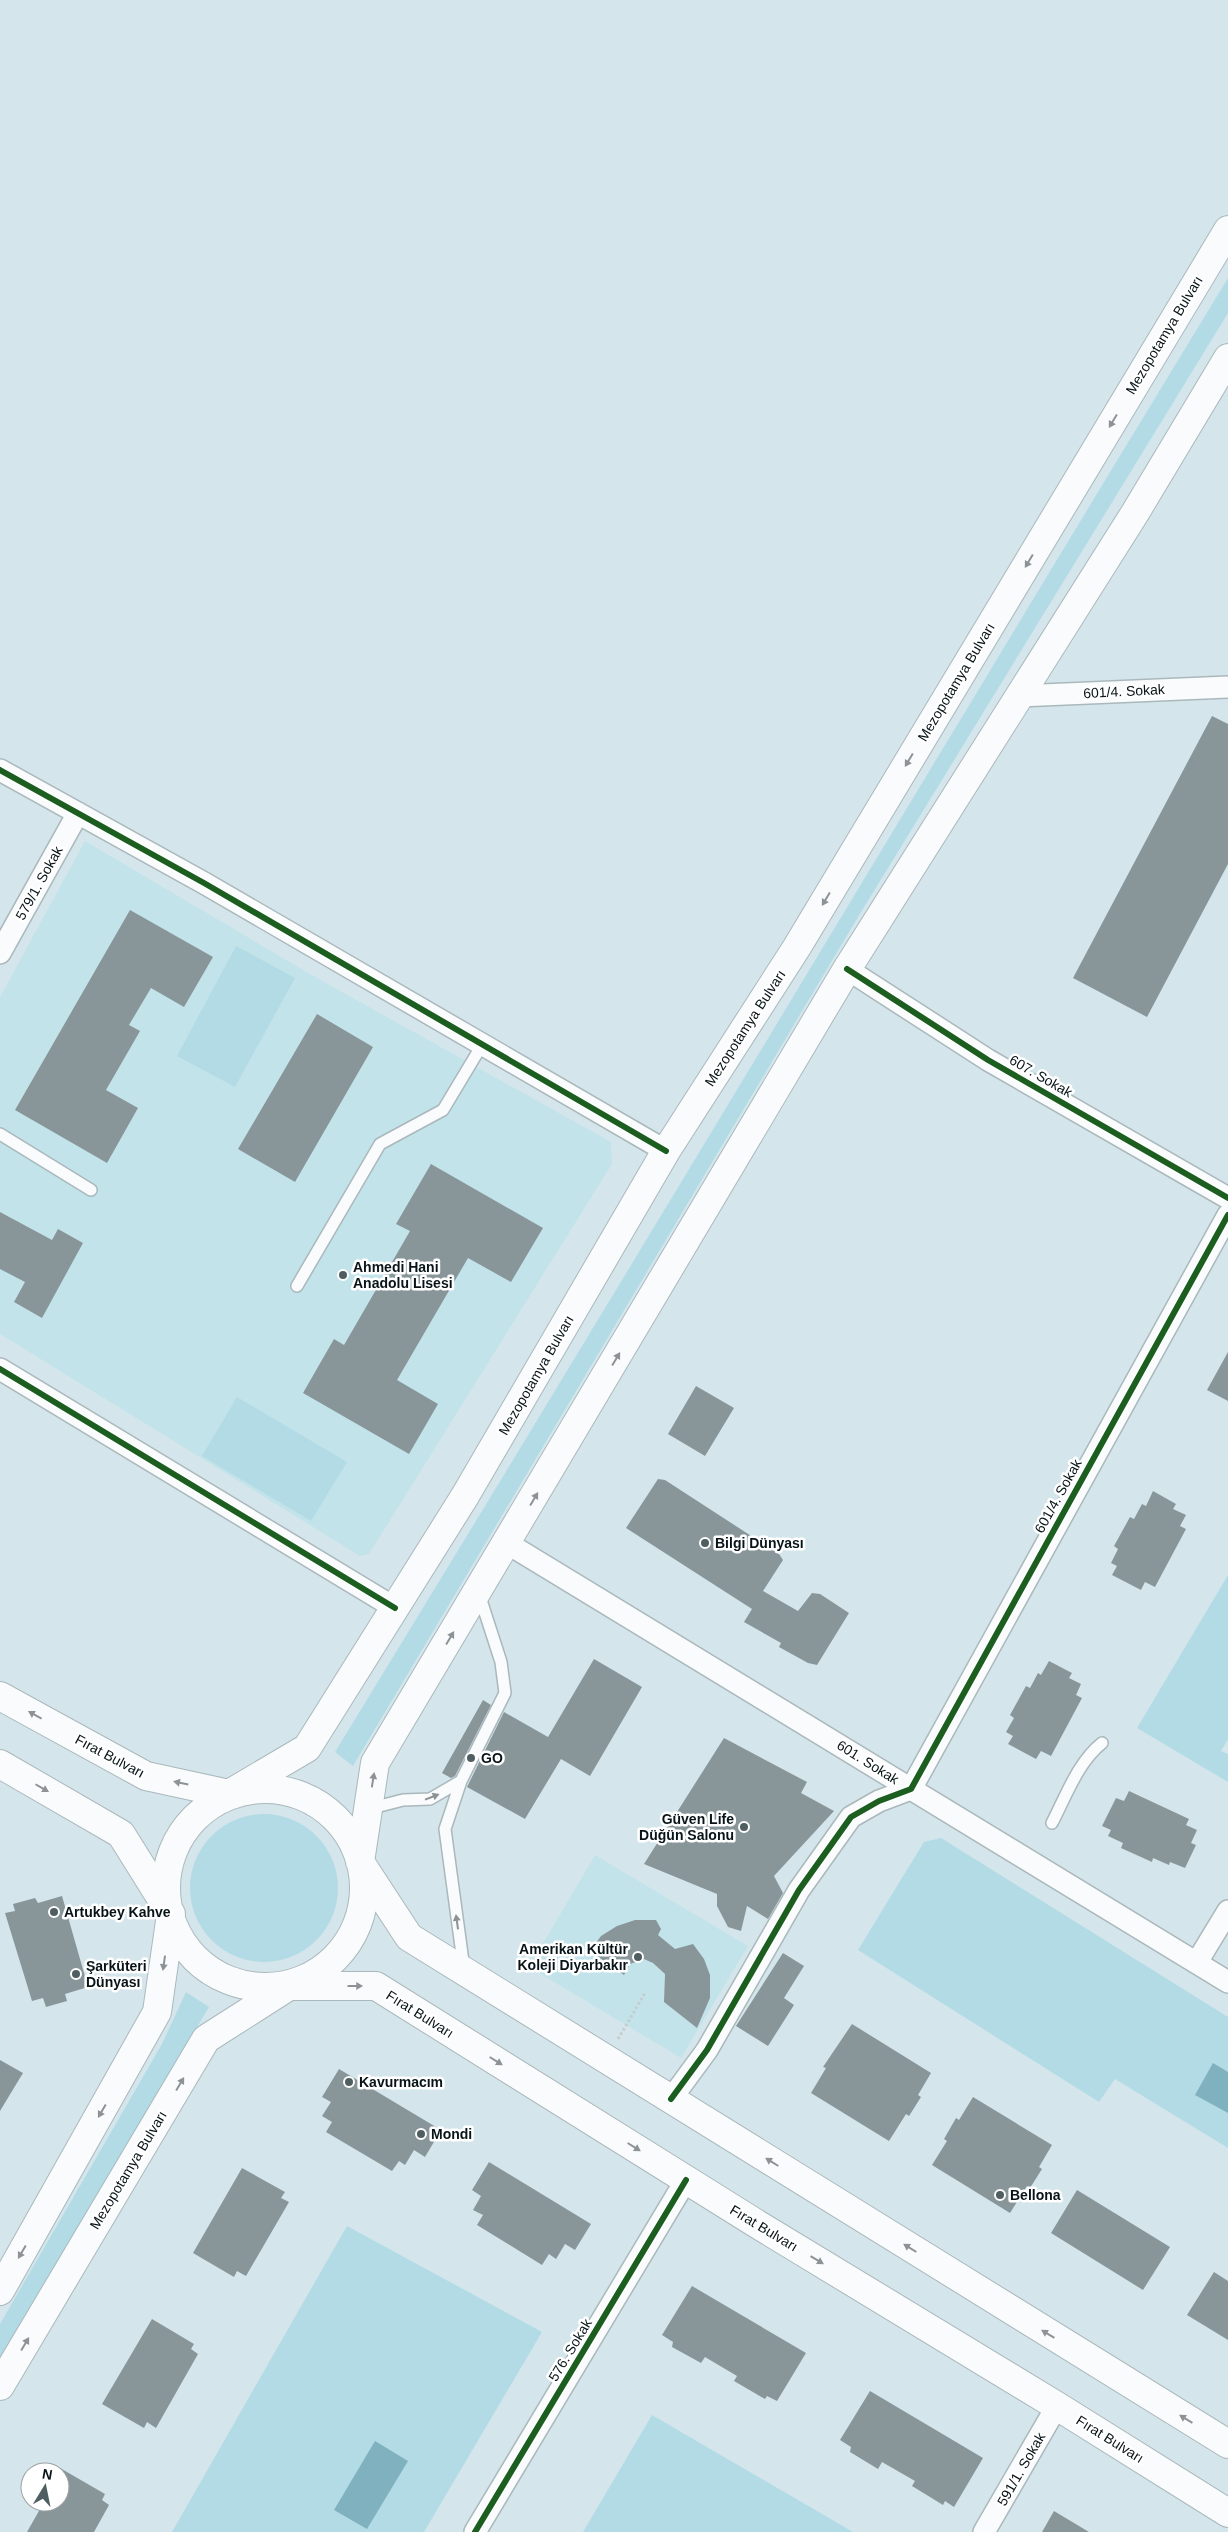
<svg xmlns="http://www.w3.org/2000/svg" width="1228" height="2532" viewBox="0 0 1228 2532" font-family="Helvetica,sans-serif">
<rect width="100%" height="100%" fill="#d4e6eb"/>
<path fill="#c3e3eb" d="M85 841 310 974 611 1142 612 1164 369 1554 360 1556 0 1334V997Z
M595 1855 748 1946 681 2058 529 1967Z"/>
<path fill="#b2dbe6" d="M1228 278V313L858 917 353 1766 335 1752C635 1262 929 769 1228 278Z
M236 946 295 978 235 1087 177 1056Z
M237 1397 347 1462 311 1521 202 1456Z
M1228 1575V1739L1221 1751 1228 1754V1782L1137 1728Z
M190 1888a74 74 0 1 1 148 0a74 74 0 1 1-148 0Z
M941 1838 1228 2017V2148L1115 2079 1099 2102 858 1950 924 1842Z
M186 1992 209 2007 0 2362V2324L162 2044Z
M347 2226 542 2332 424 2532H172Z
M652 2415 853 2532H583Z"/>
<path fill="#7fb1be" d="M1213 2063 1228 2072V2113L1195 2095Z
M375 2441 408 2461 367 2529 334 2510Z"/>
<path fill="#88969a" d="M1212 716 1228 724V864L1147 1017 1073 978Z
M130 910 213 957 184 1007 151 988 129 1025 140 1031 106 1090 138 1108 107 1163 15 1110Z
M317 1014 373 1047 295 1182 238 1149Z
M431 1164 543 1228 511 1282 468 1258 397 1380 438 1404 409 1454 303 1393 334 1339 344 1345 410 1231 396 1224Z
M0 1212 52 1240 58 1229 83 1243 42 1318 14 1302 25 1282 0 1269Z
M1228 1352V1401L1207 1390Z
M696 1386 734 1408 705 1456 668 1434Z
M658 1479 665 1480 779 1554 783 1560 763 1591 798 1611 812 1593 820 1594 849 1613 817 1665 808 1663 779 1647 781 1643 744 1622 752 1609 626 1528Z
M1153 1491 1176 1504 1173 1509 1186 1515 1180 1526 1186 1529 1155 1587 1145 1582 1141 1590 1112 1575 1117 1566 1111 1563 1118 1549 1114 1546 1130 1517 1134 1519 1142 1504 1146 1506Z
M594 1659 642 1687 590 1776 561 1759 525 1819 467 1787 504 1712 548 1737Z
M1049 1661 1072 1673 1069 1678 1081 1684 1076 1695 1082 1698 1051 1756 1041 1751 1036 1759 1008 1744 1013 1736 1006 1732 1014 1718 1010 1715 1026 1686 1030 1688 1038 1673 1041 1675Z
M483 1700 491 1705 455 1776 451 1778 442 1773Z
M724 1738 807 1782 801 1793 834 1811 774 1876 783 1893 768 1919 747 1906 741 1931 728 1927 717 1906V1894L644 1864Z
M1129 1791 1189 1819 1186 1825 1197 1830 1191 1843 1196 1845 1185 1868 1170 1862 1169 1865 1153 1858 1152 1862 1121 1848 1123 1843 1108 1836 1111 1830 1102 1826 1116 1798 1124 1801Z
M62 1896 88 1987 65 1994 67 2001 46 2007 43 1998 32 2001 5 1913 15 1911 13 1904 35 1898 38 1903Z
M635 1920H656L661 1929 658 1935 675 1949 693 1944 704 1959 710 1975V1998L697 2028 664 2002 665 1974 653 1963 644 1959 630 1964 624 1975 590 1951 601 1936 617 1926Z
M783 1953 804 1966 784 1998 794 2005 768 2046 736 2026Z
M852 2024 931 2073 918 2095 921 2097 909 2116 906 2114 889 2141 811 2093 826 2068 823 2067Z
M0 2060 23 2073 0 2111Z
M339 2069 441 2130 425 2157 414 2150 405 2165 399 2161 392 2171 326 2132 332 2122 322 2116 331 2102 322 2097Z
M973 2097 1052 2145 1039 2167 1042 2169 1030 2188 1027 2186 1010 2213 932 2165 947 2141 944 2139 956 2118 959 2120Z
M489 2162 591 2224 575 2250 565 2244 556 2259 549 2254 542 2265 477 2225 483 2215 473 2210 481 2196 472 2190Z
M242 2168 285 2192 281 2198 289 2202 246 2276 237 2271 234 2277 193 2253Z
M1077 2190 1170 2247 1143 2290 1051 2233Z
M1214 2272 1228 2281V2340L1187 2315Z
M692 2286 806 2353 777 2401 767 2396 765 2399 734 2381 737 2376 705 2357 701 2363 672 2347 673 2342 662 2335Z
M152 2319 194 2344 191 2349 198 2354 156 2428 147 2422 144 2428 102 2404Z
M870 2391 983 2458 954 2507 945 2501 943 2505 912 2486 915 2481 882 2462 878 2469 850 2452 851 2447 840 2440Z
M60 2468 105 2494 102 2500 109 2505 94 2532H27L44 2502H60Z
M1054 2511 1089 2532H1042Z"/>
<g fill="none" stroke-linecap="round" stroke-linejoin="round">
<g stroke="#aab8bc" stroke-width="14">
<path id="lane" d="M0 1134 91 1190
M297 1286 380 1144 443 1110 482 1045
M461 1781 445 1829 464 1969
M368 1809 403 1800 430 1799 461 1781 505 1693 501 1662 479 1594
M1052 1823C1066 1796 1078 1762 1102 1743"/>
</g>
<g stroke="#aab8bc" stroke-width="24">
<path id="street" d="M1019 696 1228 687
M0 770 204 883 666 1151
M0 953 78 813
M847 969 988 1060 1228 1198
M0 1369 395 1608
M507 1543 1228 1982
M1197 1962 1228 1911
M671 2099 707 2050 799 1890 851 1817 879 1801 911 1789 1228 1215
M475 2532 686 2180
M984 2532 1057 2406"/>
</g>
<g stroke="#aab8bc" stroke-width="30">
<path id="primary" d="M1228 358 1135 513 847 969 375 1763 360 1862 409 1937 1228 2444
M0 1696 146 1776 229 1794 307 1748 465 1496 666 1151 797 947 1228 230
M0 1764 121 1834 171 1914 157 2012 0 2291
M166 1888a99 99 0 1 1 198 0a99 99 0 1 1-198 0Z
M0 2386 206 2039 289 1986H376L757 2224 1057 2406 1228 2513"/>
</g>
<path stroke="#c6cccc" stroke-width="3" stroke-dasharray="2.5 2.5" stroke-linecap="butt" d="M618 2039 645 1993"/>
<use href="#lane" stroke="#f9fbfc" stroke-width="11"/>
<use href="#street" stroke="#f9fbfc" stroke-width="21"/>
<use href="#primary" stroke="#f9fbfc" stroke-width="28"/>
<g stroke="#fff" stroke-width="9">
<path id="cycleway" d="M0 770 204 883 666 1151
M847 969 988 1060 1228 1198
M0 1369 395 1608
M671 2099 707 2050 799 1890 851 1817 879 1801 911 1789 1228 1215
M475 2532 686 2180"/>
</g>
<use href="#cycleway" stroke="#1b5e20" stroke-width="6"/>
</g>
<defs><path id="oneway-solid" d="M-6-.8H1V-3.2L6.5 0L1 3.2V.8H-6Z" transform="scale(1.25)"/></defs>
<g fill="#8d9395">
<use href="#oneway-solid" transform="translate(1113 421) rotate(121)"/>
<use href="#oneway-solid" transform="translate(1029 561) rotate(121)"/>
<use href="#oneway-solid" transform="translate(909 760) rotate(121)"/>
<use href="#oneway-solid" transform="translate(826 899) rotate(121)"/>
<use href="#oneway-solid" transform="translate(616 1359) rotate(-59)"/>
<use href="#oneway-solid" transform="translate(534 1499) rotate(-59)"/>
<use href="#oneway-solid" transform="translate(450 1638) rotate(-59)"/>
<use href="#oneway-solid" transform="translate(35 1715) rotate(-151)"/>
<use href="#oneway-solid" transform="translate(373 1780) rotate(-81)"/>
<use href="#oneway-solid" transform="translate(181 1783) rotate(-168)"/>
<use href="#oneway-solid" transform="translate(42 1788) rotate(30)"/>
<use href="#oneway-solid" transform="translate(432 1797) rotate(-21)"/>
<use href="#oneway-solid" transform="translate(457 1922) rotate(-98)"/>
<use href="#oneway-solid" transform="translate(164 1963) rotate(98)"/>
<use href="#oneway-solid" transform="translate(355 1986)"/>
<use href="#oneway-solid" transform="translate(496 2061) rotate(32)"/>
<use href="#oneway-solid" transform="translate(180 2084) rotate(-59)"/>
<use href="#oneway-solid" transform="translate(102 2111) rotate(120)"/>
<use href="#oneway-solid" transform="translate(634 2147) rotate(32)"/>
<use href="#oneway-solid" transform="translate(772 2162) rotate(-148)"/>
<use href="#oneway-solid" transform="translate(910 2248) rotate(-148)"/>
<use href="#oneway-solid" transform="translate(22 2252) rotate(120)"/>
<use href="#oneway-solid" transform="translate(817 2260) rotate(31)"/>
<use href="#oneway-solid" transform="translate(1048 2334) rotate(-149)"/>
<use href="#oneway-solid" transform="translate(25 2344) rotate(-59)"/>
<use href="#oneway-solid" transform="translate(1186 2419) rotate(-149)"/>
</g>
<g fill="#4f5e61" stroke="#fff" stroke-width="2">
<circle cx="343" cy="1275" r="5"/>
<circle cx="705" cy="1543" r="5"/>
<circle cx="471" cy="1758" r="5"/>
<circle cx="744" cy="1827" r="5"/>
<circle cx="54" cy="1912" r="5"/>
<circle cx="638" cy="1957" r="5"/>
<circle cx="76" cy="1974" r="5"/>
<circle cx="349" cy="2082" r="5"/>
<circle cx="421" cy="2134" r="5"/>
<circle cx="1000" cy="2195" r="5"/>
</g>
<g text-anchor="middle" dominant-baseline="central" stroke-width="5" stroke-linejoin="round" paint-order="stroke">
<g font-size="14" fill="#081417" stroke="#fff">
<text transform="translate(1164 335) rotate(-59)">Mezopotamya Bulvarı</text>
<text transform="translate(956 682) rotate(-59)">Mezopotamya Bulvarı</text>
<text transform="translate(1124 691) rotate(-3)">601/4. Sokak</text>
<text transform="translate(39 883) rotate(-61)">579/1. Sokak</text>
<text transform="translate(745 1028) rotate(-57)">Mezopotamya Bulvarı</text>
<text transform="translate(1041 1076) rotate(30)">607. Sokak</text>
<text transform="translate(536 1375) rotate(-60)">Mezopotamya Bulvarı</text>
<text transform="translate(1058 1496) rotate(-61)">601/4. Sokak</text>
<text transform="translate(110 1756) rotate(28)">Fırat Bulvarı</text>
<text transform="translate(868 1762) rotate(32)">601. Sokak</text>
<text transform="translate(420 2014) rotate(32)">Fırat Bulvarı</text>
<text transform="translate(128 2170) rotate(-59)">Mezopotamya Bulvarı</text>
<text transform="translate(764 2228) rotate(31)">Fırat Bulvarı</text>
<text transform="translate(570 2350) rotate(-59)">576. Sokak</text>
<text transform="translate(1110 2439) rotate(32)">Fırat Bulvarı</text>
<text transform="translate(1021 2469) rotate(-60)">591/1. Sokak</text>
</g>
<g font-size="14" font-weight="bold" fill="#081417" stroke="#fff" text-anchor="start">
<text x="353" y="1267">Ahmedi Hani<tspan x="353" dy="16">Anadolu Lisesi</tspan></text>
<text x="715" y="1543">Bilgi Dünyası</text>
<text x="481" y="1758">GO</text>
<text x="734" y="1819" text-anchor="end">Güven Life<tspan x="734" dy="16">Düğün Salonu</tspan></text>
<text x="64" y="1912">Artukbey Kahve</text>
<text x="628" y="1949" text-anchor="end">Amerikan Kültür<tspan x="628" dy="16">Koleji Diyarbakır</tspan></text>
<text x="86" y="1966">Şarküteri<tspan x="86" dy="16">Dünyası</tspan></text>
<text x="359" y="2082">Kavurmacım</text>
<text x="431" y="2134">Mondi</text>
<text x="1010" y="2195">Bellona</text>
</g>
</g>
<g transform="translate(45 2487) rotate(10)"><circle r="24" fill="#ffffff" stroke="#9ca1a2"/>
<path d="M0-4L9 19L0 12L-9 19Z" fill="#4f5e61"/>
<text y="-8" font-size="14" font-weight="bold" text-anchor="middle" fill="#081417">N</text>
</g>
</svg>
